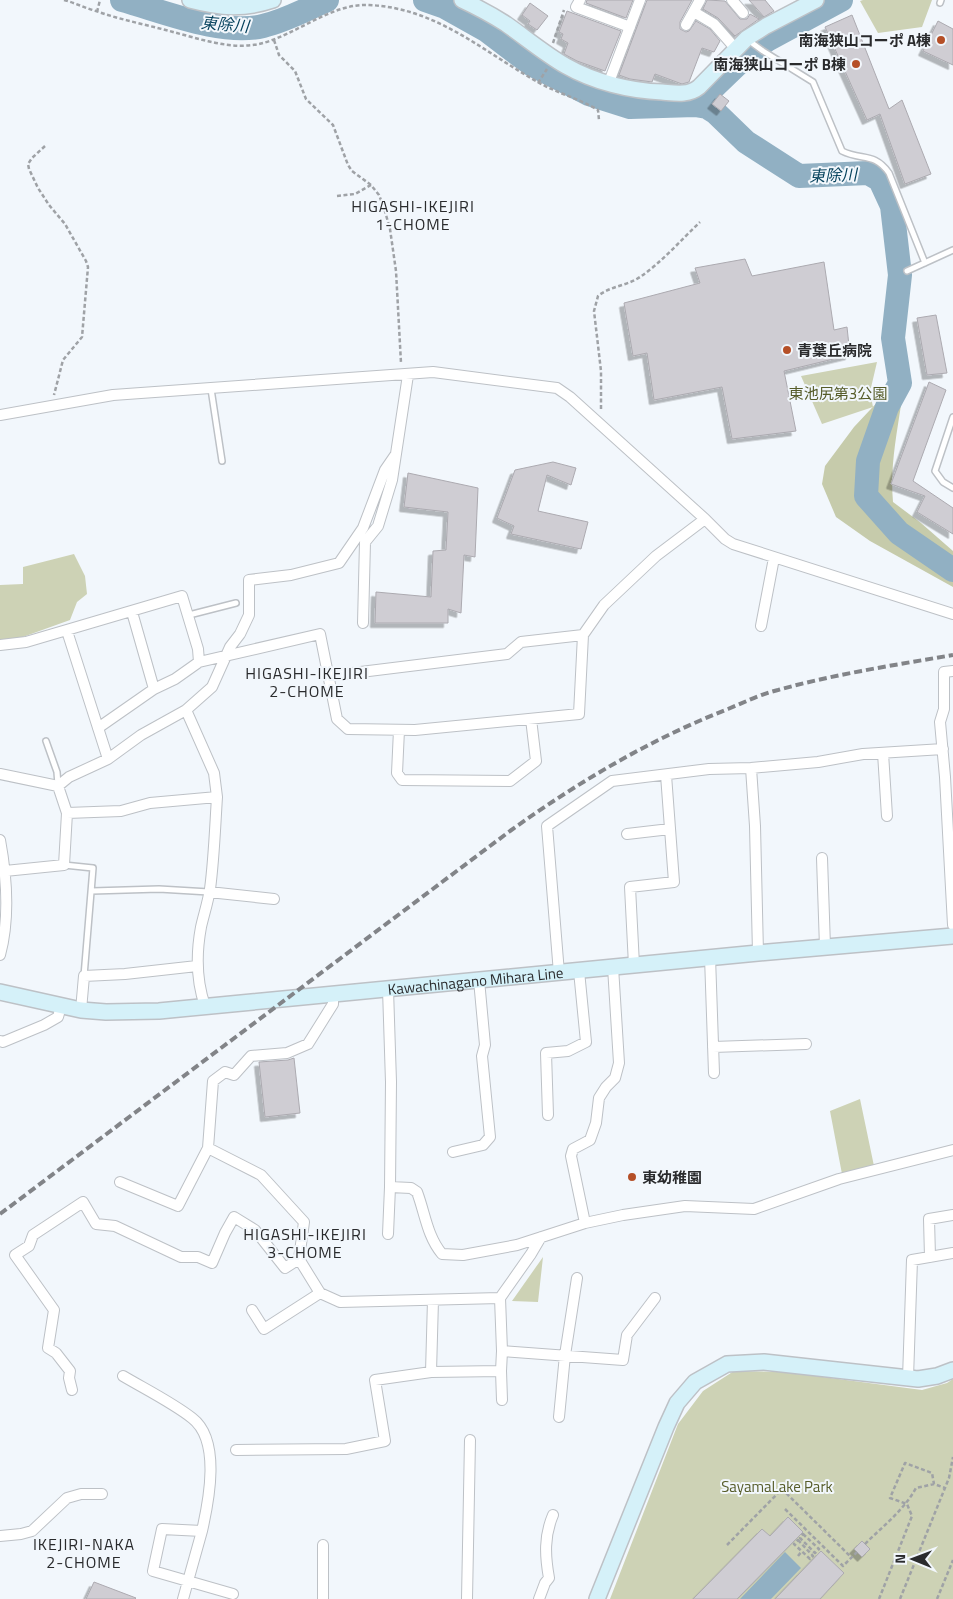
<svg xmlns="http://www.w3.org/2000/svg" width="953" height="1599" viewBox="0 0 953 1599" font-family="'Titillium Web','Noto Sans JP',sans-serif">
<defs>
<filter id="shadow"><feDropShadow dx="-4.5" dy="4.5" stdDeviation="0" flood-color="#0004"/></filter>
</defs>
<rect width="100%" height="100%" fill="#f2f7fc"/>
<path fill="#cdd2b5" d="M863 0H932L922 27 878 33 860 1Z
M877 362 870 392 873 407 822 424 801 376Z
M74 554 85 576 87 594 77 602 70 620 20 638 0 640V585L23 584V567Z
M860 1099 874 1166 842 1174 830 1111Z
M543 1257 538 1302 512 1301Z
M734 1371 785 1372 922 1390 947 1383 953 1379V1599H610L678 1424 703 1391Z"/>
<path fill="#c6cbab" d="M885 394 901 405C896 438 890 469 893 502L921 523 953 551V587L870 541 836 517 822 484 825 466 854 427Z"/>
<path fill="#91b0c3" d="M785 1552 801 1568 771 1599H740Z"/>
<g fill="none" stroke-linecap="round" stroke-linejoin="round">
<path stroke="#91b0c3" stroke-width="24" d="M122 0C162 11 222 36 263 26 285 21 307 9 327 0
M425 0 445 7 486 30 531 64 589 94 630 107 695 105 707 107 715 112 746 142 799 176 868 173 880 180 892 206 900 275 893 338 900 383 887 407 868 461 866 496 899 533 953 570
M695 105 747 55 767 40 841 0"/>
</g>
<path fill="#cfcdd3" stroke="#acaab0" filter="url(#shadow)" d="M587 0H633L626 18 586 3Z
M647 0H692L680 22V29L686 32 689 31 696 21 710 29 720 41 714 52 702 48 689 82 682 84 655 74 652 82 630 79 619 75Z
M707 0 725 1 740 19H747L750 14 759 19 735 36 718 18 703 9Z
M749 0H765L774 11 764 17Z
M530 3 548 16 537 30 528 24 530 21 522 15Z
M567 11 621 31 605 71 577 61 564 54 568 43 561 39 563 34 559 32Z
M852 15 889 109 902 100 931 174 905 184 880 114 867 120 825 27Z
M938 21 953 29V65L923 51Z
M720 94 729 101 721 111 712 104Z
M745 259 752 276 824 262 834 330 847 327 850 355 784 371 796 431 732 439 722 387 654 400 647 353 633 356 624 303 700 283 695 268Z
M936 315 947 373 927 375 917 318Z
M929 382 946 390 913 481 953 508V534L917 512 925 496 891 484Z
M553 462 576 468 571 485 547 475 538 511 588 522 581 549 511 534 514 526 497 518 515 470Z
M408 473 478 488 475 557 464 555 461 613 448 609V623H375L376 592 431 597 433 551 446 550 448 512 404 507Z
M294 1058 300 1113 265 1117 259 1062 288 1060Z
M788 1517 803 1532 737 1599H693L762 1529 770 1536Z
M862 1541 870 1549 862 1557 854 1549Z
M821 1551 844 1573 820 1599H775Z
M94 1582 136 1598 135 1599H86Z"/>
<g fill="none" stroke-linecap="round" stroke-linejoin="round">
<g stroke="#bdc1c6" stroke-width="8">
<path id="lane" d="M940 3 941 0
M748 40 763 51 813 82 842 151C862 161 874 152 889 173L925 263
M907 271 953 250
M211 389 222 461
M953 417 935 471 943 482 953 488
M189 615 236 603
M46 741 57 772 58 785
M64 865 93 868 84 976
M92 891 159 889 209 892"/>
</g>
<g stroke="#bdc1c6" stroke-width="12">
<path id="street" d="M580 0 576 7 630 27
M732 0 743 13
M694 12 714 24 735 48
M686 25 700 0
M609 82 640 0
M0 415 113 395 433 372 557 388 570 397 705 519 725 539 733 544 953 614
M132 612 154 689
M363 623 365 542 378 526 392 480 408 375
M761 626 774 558
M67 631 108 759
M0 645 26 642 182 596 198 649 199 662 175 679 154 689 98 728
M199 662 320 634 337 719 348 729 415 730 579 714 583 635 604 605 656 556 705 519
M953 671 944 672V709L940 722 945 777 953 925
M328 676 507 654 521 642 583 635
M399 730 397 773 402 780 510 781 536 761 531 719
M883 753 887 816
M751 768 755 826 758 953
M0 774 58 786 69 777 108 759 141 735 186 710
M217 797 214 773 186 710 212 687 230 647 240 634 249 615V580L291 575 339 563 363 528 385 470 396 454
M67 813 121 811 150 803 217 797C215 828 214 859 210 889 208 902 204 914 201 927 196 954 196 980 205 1006
M627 834 670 829
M0 840C7 878 10 918 0 955
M822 858 825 947
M5 871 64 865 67 813 58 786
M209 892 274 899
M710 957 714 1073
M634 965 630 887 674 882 666 775
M559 973 547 826 612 781 709 769 751 768 818 762 863 754 943 749
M388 989 391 1082 390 1187 411 1188 417 1192C425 1213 427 1236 442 1254L463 1255 517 1245 585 1223 623 1215 685 1206 754 1209 839 1179 953 1150
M81 1010 84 976 125 974 197 966
M0 1041 3 1042 44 1025 58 1017 61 1006
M713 1047 806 1044
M548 1115 546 1053 568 1051 586 1042 579 971
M208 1148 213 1081 225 1072 234 1075 251 1056 287 1053 308 1044 333 1004V994
M453 1152 483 1145 490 1137 482 1056 485 1045 479 980
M120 1182 178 1206 208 1148 261 1175 304 1222 299 1259 320 1293 340 1302 500 1298
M585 1223 571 1156 573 1149 590 1140 596 1123 599 1098 606 1087 615 1078 619 1063 613 967
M388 1234 390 1187
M930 1257 929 1219 953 1215
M252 1310 264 1329 320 1293
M502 1351 500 1298 531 1254 541 1237
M501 1371 502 1351 623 1360 627 1335 655 1298
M431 1372 433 1300
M123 1376C145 1389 173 1403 192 1418 221 1440 209 1500 202 1531
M908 1378 912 1260 953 1253
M72 1390 69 1378 70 1371 56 1353 48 1348 54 1310 15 1255 29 1246 33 1235 83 1202 96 1224 115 1226 181 1257H198L212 1263 225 1233 234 1217 255 1230 285 1268 299 1259
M559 1417 565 1355 577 1278
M236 1450 346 1449 385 1441 375 1380 431 1372 501 1371 502 1400
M0 1536 21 1534 32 1531 67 1498 81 1494H102
M323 1545V1599
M183 1599 202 1531 162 1529 153 1571 233 1594
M467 1599 470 1440
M539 1599 545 1583 549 1578C545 1556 544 1536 553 1515"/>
</g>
<g stroke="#bdc1c6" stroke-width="18">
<g id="secondary">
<path d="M190 0C221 8 243 10 273 0"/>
<path d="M462 0C477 7 492 15 506 24 526 38 545 54 566 66 594 82 630 91 662 92 674 93 688 96 699 87L747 38 766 26 816 0"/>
<path id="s1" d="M0 992 81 1010 106 1012 159 1011 758 953 953 936"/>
<path d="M597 1599 666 1427 677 1403 695 1382 727 1364 764 1362 918 1379 937 1376 953 1370"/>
</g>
</g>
<path stroke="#9fa2a6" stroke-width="2.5" stroke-dasharray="4 2.5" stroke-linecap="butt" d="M64 0C75 3 85 8 96 11 121 20 148 25 173 32 200 39 231 50 259 44 295 36 331 3 369 5 436 8 481 50 536 81 556 93 578 98 598 110L599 120
M97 12 100 0
M274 40 279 55 295 71 306 99 333 125 348 165 352 171 371 185 379 195 384 208 390 229 396 271 401 363
M553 43 564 10
M538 83 547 69
M45 146 32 158 28 164 29 169 38 188 49 205 65 224 86 261 88 267 82 337 63 360 54 395
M337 196 355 194 371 185
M601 409V371L594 311 598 296C610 286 627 286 640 277 661 263 681 240 700 222
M785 1509 843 1566 857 1552
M803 1534 819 1549 815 1553 800 1538Z
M798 1540 813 1556 810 1559 794 1544Z
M865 1544C883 1526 904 1510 916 1488L934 1484 945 1488
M727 1545 782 1489 852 1558
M798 1556 802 1551
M879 1599 912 1516 907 1504 890 1498 905 1463 932 1473 934 1484
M900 1599 949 1478 953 1457
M937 1599 953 1560"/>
<use href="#lane" stroke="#fff" stroke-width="5"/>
<use href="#street" stroke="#fff" stroke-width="10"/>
<use href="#secondary" stroke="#d5f1f9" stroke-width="15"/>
<path stroke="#828488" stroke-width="4" stroke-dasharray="8 4" stroke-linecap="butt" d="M0 1214 510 831C580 781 649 740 728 709 745 702 761 694 778 690 835 674 895 665 953 655"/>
</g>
<g fill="#b54f27" stroke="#f2f7fc" stroke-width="2">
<circle cx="941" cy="40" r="5"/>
<circle cx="856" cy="64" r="5"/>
<circle cx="787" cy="350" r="5"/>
<circle cx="632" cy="1177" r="5"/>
</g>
<g text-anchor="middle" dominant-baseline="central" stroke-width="4" stroke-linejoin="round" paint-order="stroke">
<g font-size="15" font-weight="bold" fill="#2a2b2d" stroke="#f2f7fc" text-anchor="end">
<text x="931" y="40">南海狭山コーポ A棟</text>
<text x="846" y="64">南海狭山コーポ B棟</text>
<text x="797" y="350" text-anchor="start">青葉丘病院</text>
<text x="642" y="1177" text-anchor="start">東幼稚園</text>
</g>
<g font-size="15" fill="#565c29" stroke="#f2f7fc">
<text x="838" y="393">東池尻第3公園</text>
<text x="777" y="1486">SayamaLake Park</text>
</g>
<g font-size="15" fill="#2a2b2d" stroke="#f2f7fc">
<text stroke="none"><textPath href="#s1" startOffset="479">Kawachinagano Mihara Line</textPath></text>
</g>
<g font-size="16" font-style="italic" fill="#023f5a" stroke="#f2f7fc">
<text transform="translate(225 24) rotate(5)">東除川</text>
<text transform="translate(833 175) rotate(-2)">東除川</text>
</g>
<g font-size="16" letter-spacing="1" fill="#2a2b2d" stroke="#f2f7fc">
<text x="413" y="206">HIGASHI-IKEJIRI<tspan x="413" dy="18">1-CHOME</tspan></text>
<text x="307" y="673">HIGASHI-IKEJIRI<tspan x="307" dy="18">2-CHOME</tspan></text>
<text x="305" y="1234">HIGASHI-IKEJIRI<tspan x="305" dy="18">3-CHOME</tspan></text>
<text x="84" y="1544">IKEJIRI-NAKA<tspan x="84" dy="18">2-CHOME</tspan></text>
</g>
</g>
<g transform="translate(913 1559) rotate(271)" stroke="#f2f7fc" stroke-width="4" paint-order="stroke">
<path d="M0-4L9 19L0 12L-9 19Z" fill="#2a2b2d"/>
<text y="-8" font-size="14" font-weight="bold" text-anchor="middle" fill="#2a2b2d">N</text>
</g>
</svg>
